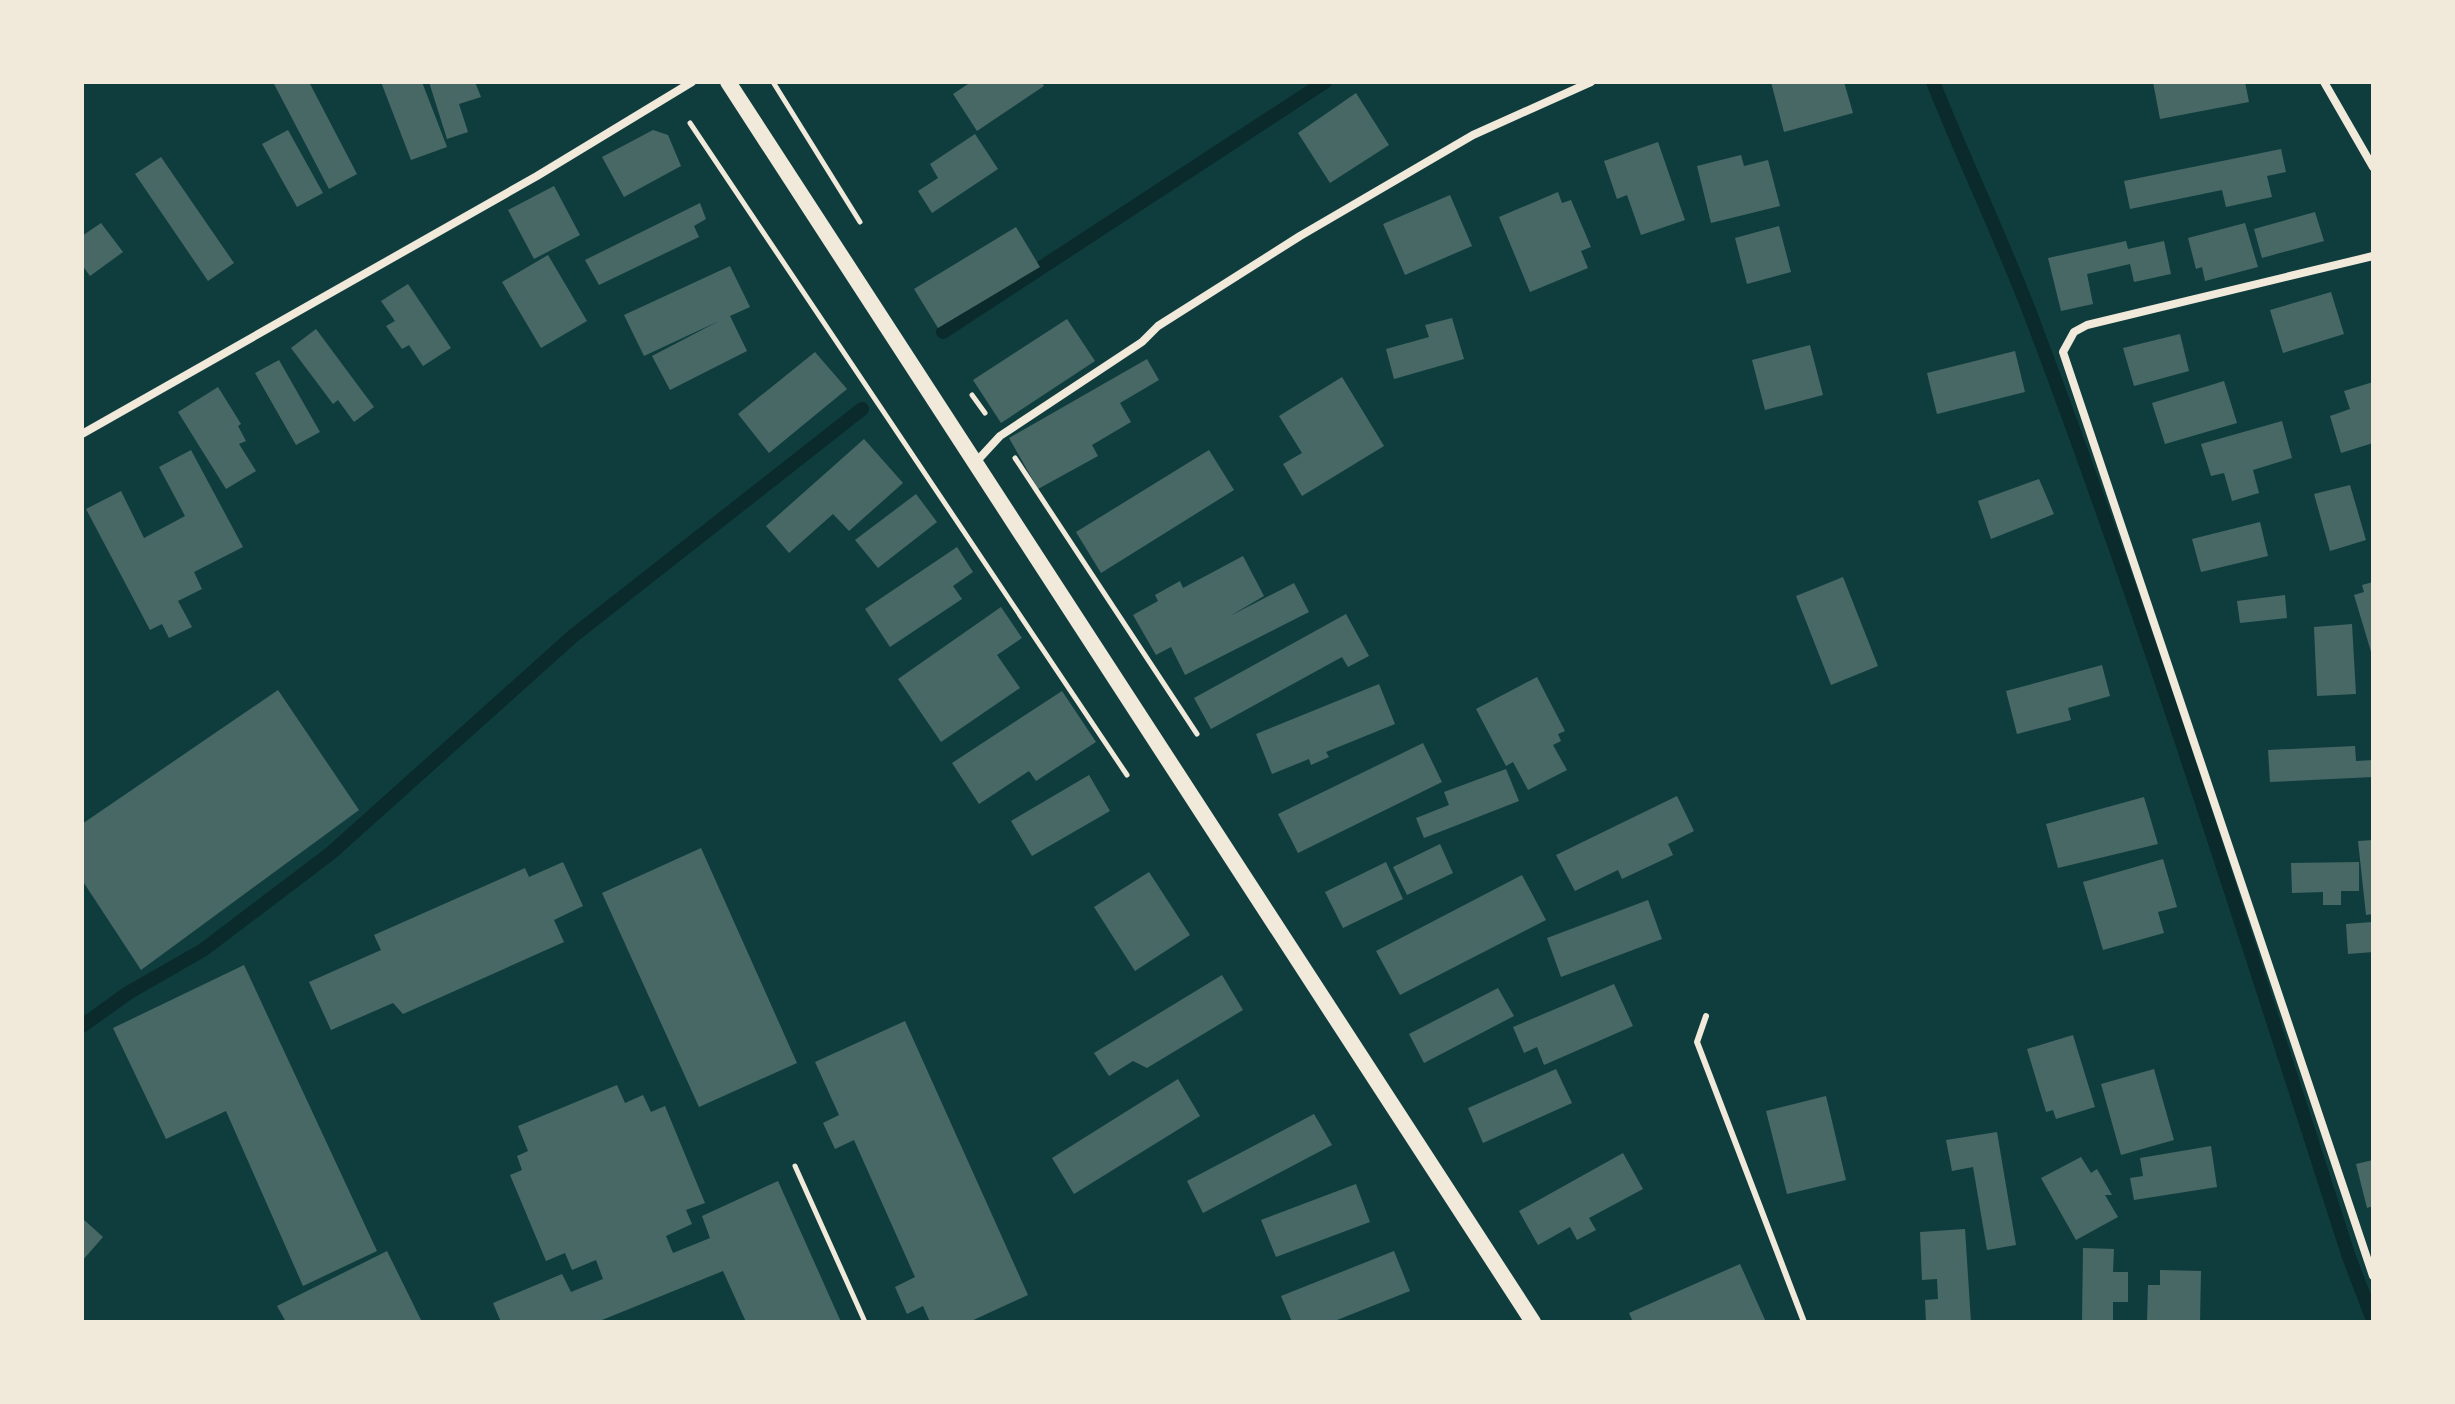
<svg xmlns="http://www.w3.org/2000/svg" width="2455" height="1404" viewBox="0 0 2455 1404" font-family="'Open Sans',sans-serif">
<rect width="100%" height="100%" fill="#0f3d3e"/>
<g fill="none" stroke-linecap="round" stroke-linejoin="round">
<path stroke="#0a2a2b" stroke-width="14" d="M1933 82C1964 160 2000 235 2030 313 2148 624 2247 941 2349 1257L2373 1320
M943 332 1325 82
M82 1026 128 993 203 950 331 853 573 636 862 409"/>
</g>
<path fill="#486865" d="M273 82H309L357 174 329 189Z
M381 82H422L447 147 411 160Z
M429 82H475L481 97 459 104 468 132 447 139Z
M971 82H1042L1044 86 977 131 953 94Z
M1771 82H1844L1853 113 1784 132Z
M2153 82H2245L2249 102 2160 119Z
M1356 93 1389 145 1330 183 1298 133Z
M288 130 323 193 297 207 262 144Z
M653 130 668 135 681 166 624 197 602 157Z
M975 134 998 169 932 213 918 191 938 178 930 164Z
M1658 142 1685 220 1641 235 1627 195 1617 199 1604 161Z
M2281 149 2286 172 2267 176 2272 197 2226 207 2222 190 2130 209 2124 181Z
M1741 155 1744 166 1768 160 1780 206 1711 223 1697 166Z
M161 157 234 263 208 281 135 174Z
M554 186 580 235 534 259 508 210Z
M1558 192 1562 203 1571 200 1591 247 1581 251 1588 268 1530 292 1499 217Z
M1450 195 1472 246 1405 275 1383 224Z
M700 203 706 219 694 226 699 237 599 285 585 260Z
M2315 212 2324 241 2262 258 2254 229Z
M101 223 123 252 90 276 82 265V236Z
M2245 223 2258 267 2205 281 2202 267 2196 269 2188 238Z
M1779 226 1791 272 1747 284 1735 238Z
M1016 227 1040 267 938 328 914 289Z
M2126 241 2128 249 2164 241 2171 274 2134 282 2130 264 2087 274 2093 304 2061 311 2048 258Z
M548 255 587 321 541 348 502 282Z
M730 266 750 307 730 316 747 351 670 390 652 356 719 321 644 356 624 315Z
M408 284 451 348 423 366 409 345 402 349 386 326 395 321 381 301Z
M2331 292 2344 334 2283 353 2270 310Z
M1452 318 1464 359 1394 379 1386 349 1429 337 1425 325Z
M1067 319 1095 361 1001 423 973 380Z
M316 329 374 407 354 422 338 400 333 404 291 348Z
M2180 334 2189 371 2134 386 2123 348Z
M1810 345 1823 395 1765 410 1752 360Z
M2015 351 2025 392 1937 414 1927 373Z
M815 352 847 389 769 453 738 414Z
M1147 359 1159 380 1120 403 1131 422 1092 445 1098 456 1038 489 1009 438Z
M279 360 320 432 296 445 255 373Z
M1342 377 1384 446 1302 496 1283 464 1302 453 1279 416Z
M2224 381 2237 423 2165 444 2152 403Z
M2373 382V443L2341 453 2330 416 2350 409 2344 391Z
M218 387 241 424 238 426 246 441 239 444 256 471 226 489 178 412Z
M2282 421 2292 458 2253 470 2259 493 2232 501 2224 473 2211 476 2201 444Z
M864 439 903 483 849 531 833 514 789 553 766 526Z
M191 450 243 547 194 572 202 589 178 601 192 627 169 638 162 624 150 630 86 509 121 491 144 538 185 516 159 467Z
M1209 450 1234 490 1101 573 1076 532Z
M2039 479 2054 514 1991 539 1978 501Z
M2350 485 2366 540 2330 551 2314 494Z
M916 494 937 522 878 568 855 540Z
M2260 522 2268 556 2201 572 2192 539Z
M957 547 973 572 953 586 962 599 890 647 865 609Z
M1243 556 1264 596 1230 616 1294 583 1309 612 1185 675 1171 647 1156 655 1133 615 1158 601 1155 595 1180 581 1183 588Z
M1843 577 1878 666 1831 685 1796 596Z
M2373 582V655H2372L2354 595 2364 592 2362 585Z
M2285 595 2287 618 2240 623 2237 601Z
M1001 607 1022 638 997 655 1020 688 941 742 898 679Z
M1346 614 1369 656 1348 667 1342 657 1211 729 1194 698Z
M2352 624 2356 694 2317 696 2314 627Z
M2102 665 2110 696 2068 708 2071 720 2017 734 2006 691Z
M1537 677 1565 731 1558 734 1561 741 1553 745 1567 770 1528 790 1513 762 1506 766 1476 709Z
M1379 684 1395 724 1326 752 1329 757 1311 765 1309 759 1272 774 1256 734Z
M278 690 359 810 141 970 82 880V824Z
M1062 691 1096 742 1036 781 1029 771 979 804 952 763Z
M1423 743 1442 782 1298 853 1278 814Z
M2355 746 2356 761 2373 760V777L2270 782 2268 750Z
M1506 769 1519 801 1424 838 1416 818 1449 805 1444 792Z
M1089 775 1110 811 1032 856 1011 821Z
M1677 796 1694 831 1668 844 1673 855 1622 879 1618 870 1575 891 1556 855Z
M2144 797 2158 844 2058 868 2046 824Z
M2373 840V914L2366 915 2358 841Z
M1440 844 1453 873 1407 895 1393 867Z
M701 848 797 1063 699 1107 602 893Z
M2163 859 2177 907 2158 912 2164 933 2103 950 2083 882Z
M563 862 583 906 554 920 564 942 403 1014 393 1003 331 1030 309 982 381 950 374 935 525 868 529 877Z
M1386 862 1403 899 1343 928 1325 892Z
M2359 862V891H2341V905H2323V892L2292 893 2291 863Z
M1149 872 1190 935 1135 971 1094 907Z
M1522 875 1546 920 1400 995 1376 951Z
M1648 900 1662 939 1561 977 1547 938Z
M2373 922V952L2348 954 2346 924Z
M244 965 377 1251 303 1286 226 1111 166 1139 113 1028Z
M1222 975 1243 1010 1147 1068 1133 1061 1109 1076 1094 1053Z
M1614 984 1633 1026 1544 1065 1537 1047 1524 1053 1513 1027Z
M1498 988 1514 1016 1424 1063 1409 1034Z
M905 1021 1028 1295 969 1322H930L923 1306 907 1314 895 1287 915 1277 854 1140 835 1149 823 1123 839 1115 815 1062Z
M2073 1035 2095 1107 2056 1119 2053 1110 2046 1112 2027 1049Z
M1556 1069 1572 1103 1483 1143 1468 1108Z
M2154 1069 2174 1140 2121 1155 2101 1084Z
M1178 1079 1200 1116 1074 1194 1052 1158Z
M617 1085 625 1103 643 1095 651 1112 665 1106 705 1203 686 1210 692 1224 666 1236 673 1253 710 1238 702 1216 778 1181 841 1322H746L723 1271 597 1322H501L493 1303 562 1274 571 1292 603 1279 596 1260 572 1270 565 1253 546 1261 510 1175 522 1170 517 1156 528 1151 518 1126Z
M1826 1096 1846 1180 1787 1194 1766 1111Z
M1314 1114 1332 1145 1203 1213 1187 1181Z
M1997 1132 2016 1245 1987 1250 1973 1167 1952 1171 1946 1140Z
M2211 1146 2217 1187 2134 1200 2130 1178 2143 1176 2140 1158Z
M1623 1153 1643 1189 1589 1218 1596 1230 1577 1240 1570 1227 1538 1245 1519 1211Z
M2081 1157 2091 1173 2097 1169 2112 1195H2105L2118 1217 2076 1240 2041 1178Z
M2373 1160V1206L2367 1208 2356 1164Z
M1356 1184 1370 1222 1276 1257 1261 1220Z
M82 1218 103 1237 82 1261Z
M1965 1229 1971 1322H1926L1925 1300 1938 1299 1937 1279 1922 1280 1920 1232Z
M2083 1248 2114 1249 2113 1272H2128V1302H2113V1322H2082Z
M387 1251 422 1322H286L277 1306Z
M1394 1251 1410 1291 1332 1322H1292L1281 1296Z
M1740 1264 1766 1322H1633L1629 1313Z
M2160 1270 2201 1271 2200 1322H2147L2148 1285H2160Z"/>
<g fill="none" stroke-linecap="round" stroke-linejoin="round">
<path stroke="#f1e9da" stroke-width="5" d="M773 82 860 222
M690 123 1127 775
M972 395 985 413
M1015 458 1197 734
M795 1166 865 1322"/>
<path stroke="#f1e9da" stroke-width="6" d="M1706 1016 1697 1042 1804 1322"/>
<path stroke="#f1e9da" stroke-width="8" d="M2324 82 2373 167
M2373 256 2087 325 2074 332 2063 352 2373 1276
M82 434 537 176 692 82
M976 462 1000 436 1142 342 1158 326 1300 236 1473 135 1591 82"/>
<path stroke="#f1e9da" stroke-width="16" d="M728 82 1533 1322"/>
</g>
<rect width="2455" height="1404" fill="none" stroke="#f1e9da" stroke-width="168"/>
</svg>
